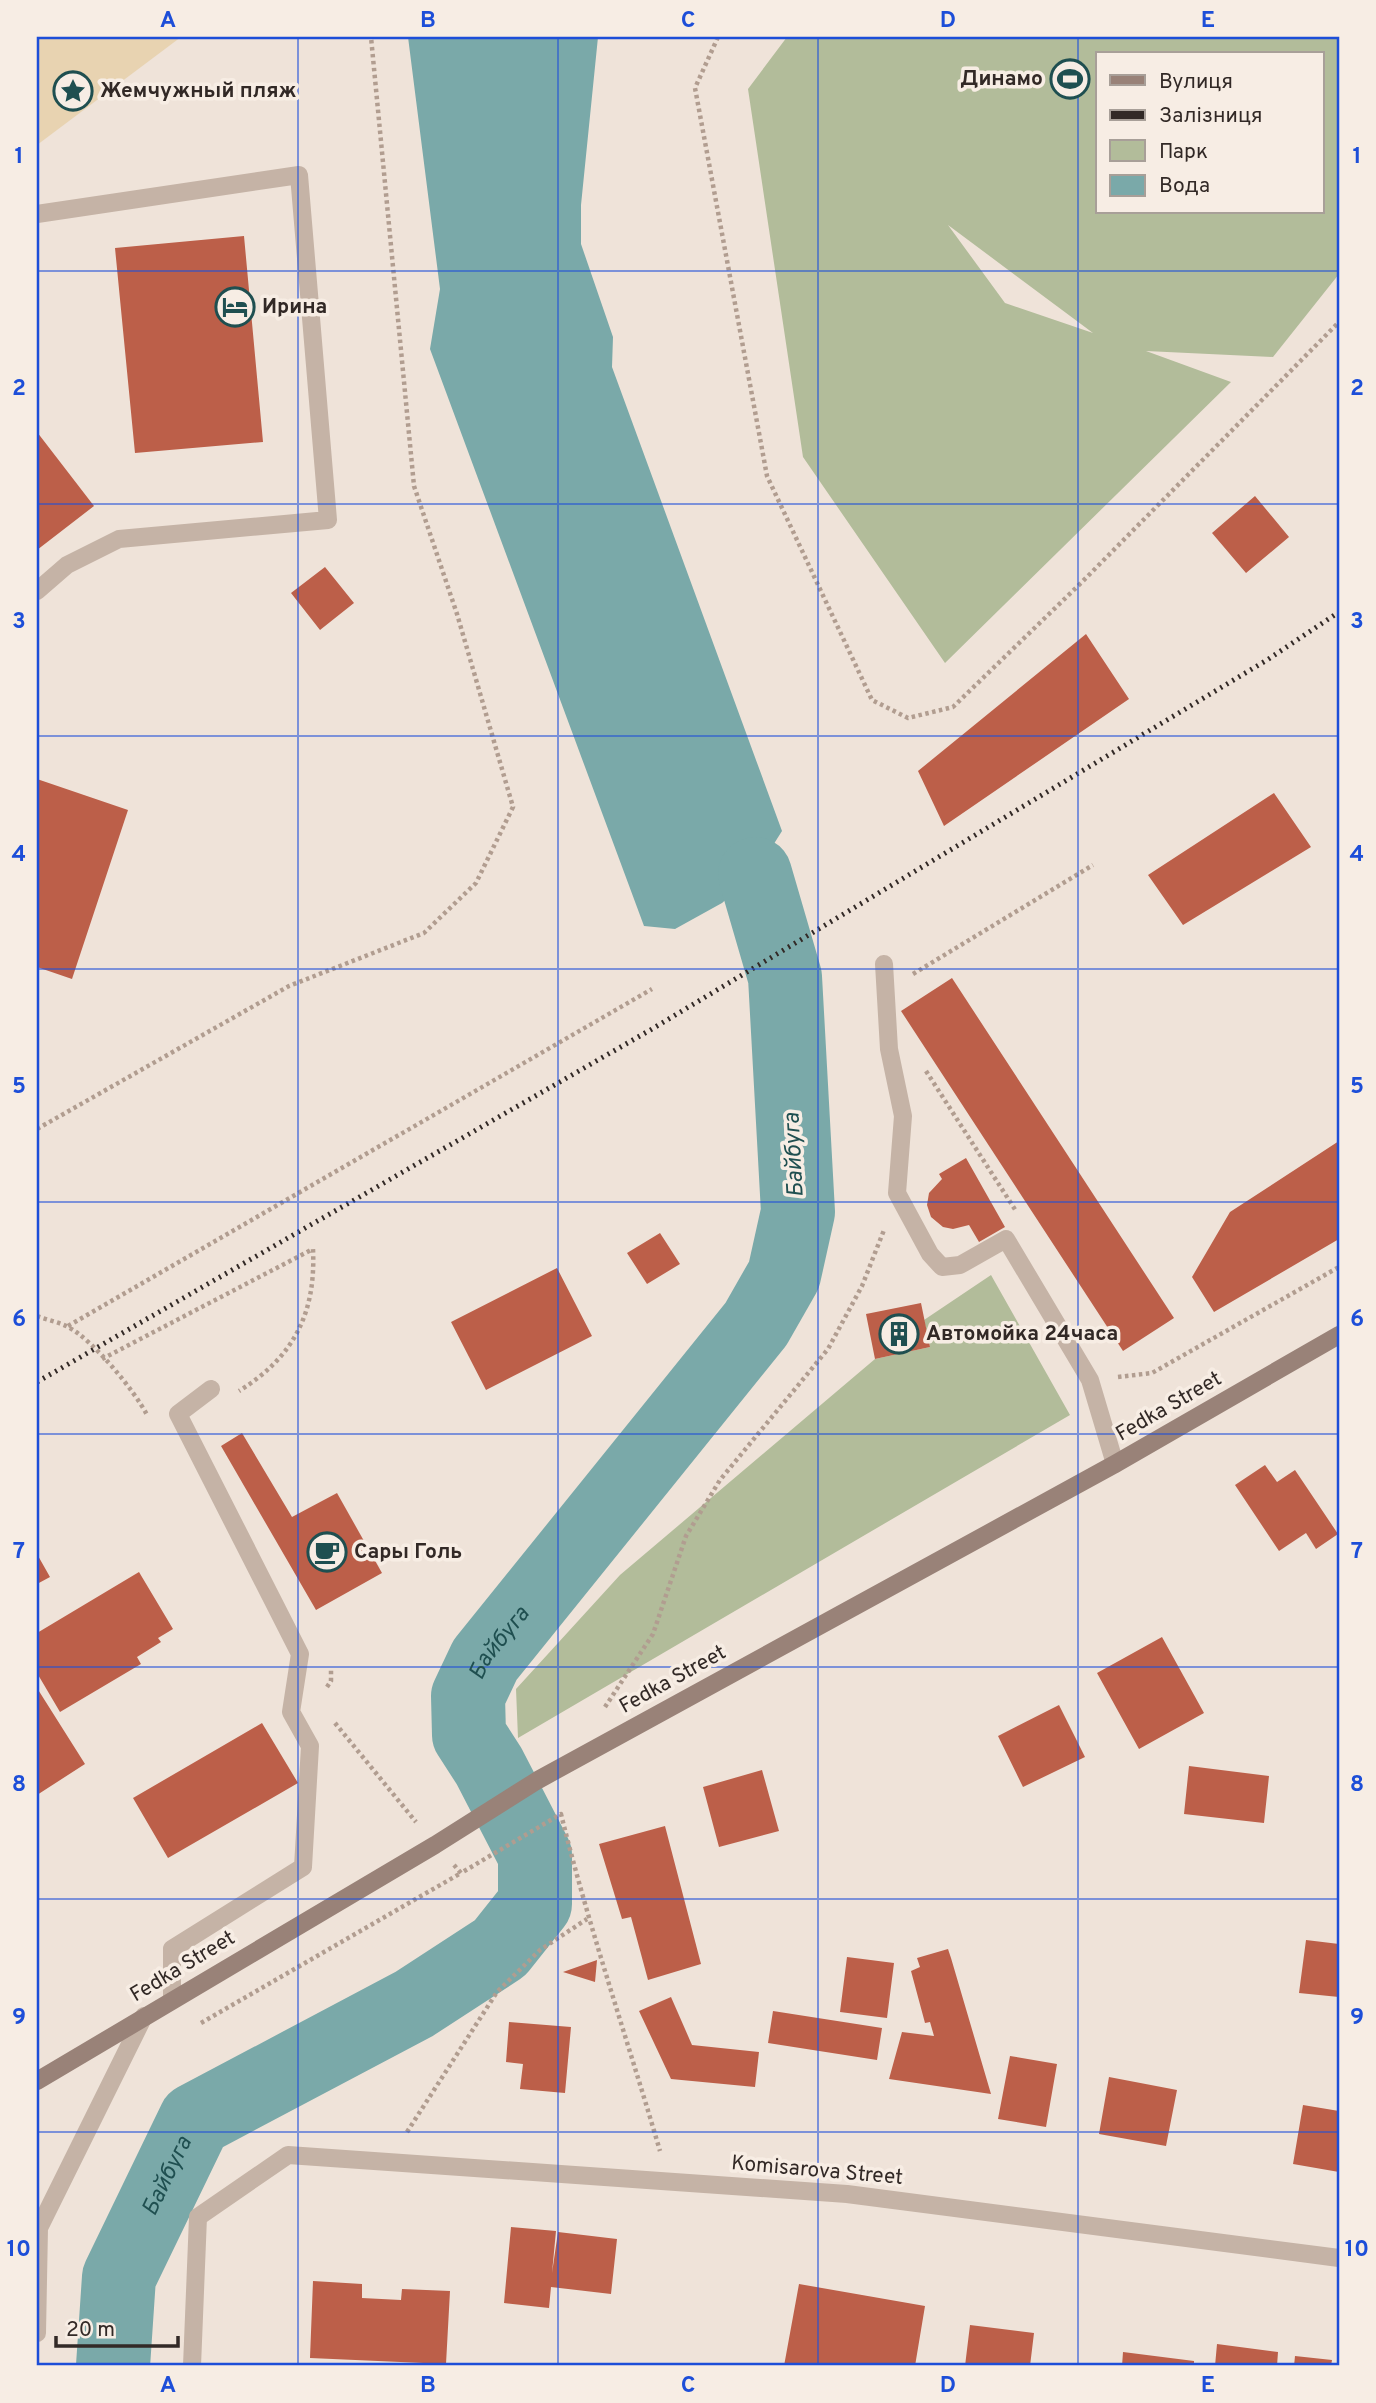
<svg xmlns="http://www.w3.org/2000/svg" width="1376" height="2403" viewBox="0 0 1376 2403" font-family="Overpass,sans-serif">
<rect width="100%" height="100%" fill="#efe3d9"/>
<path fill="#b2bc9a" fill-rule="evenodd" d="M787 37H1339V274L1273 357 1146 351 1231 382 945 663 803 457 748 89ZM1098 54H1322V212H1098ZM948 225 1093 333 1005 303Z
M991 1275 1070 1415 518 1738 516 1689 620 1575 875 1359 930 1347 924 1320Z"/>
<path fill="#e8d3b1" d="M37 37H181L37 145Z"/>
<path fill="#7aa9a9" d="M408 37H598L581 205V244L613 337 612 367 782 831 755 874 722 903 675 929 644 926 430 349 440 289Z"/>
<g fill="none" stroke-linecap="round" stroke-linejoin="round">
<path stroke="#7aa9a9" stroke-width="74" id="s1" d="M113 2366 119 2277 195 2120 414 2004 500 1948 535 1904V1855L489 1766 469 1735 468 1696 485 1660 756 1324 784 1275 798 1212 785 977 755 874"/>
</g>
<path fill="#bc5f49" d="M244 236 263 442 135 453 115 248Z
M37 432 94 506 37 550Z
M1255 496 1289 537 1246 573 1212 533Z
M325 567 354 603 320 630 291 593Z
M1086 634 1129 699 944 826 918 771Z
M37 779 128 810 72 979 37 967Z
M1274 793 1311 847 1183 925 1148 875Z
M952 978 1174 1318 1123 1351 901 1011Z
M1339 1141V1239L1214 1312 1192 1277 1230 1212Z
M966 1158 1005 1227 979 1242 969 1225 953 1229 943 1227 931 1217 927 1205 929 1193 942 1179 939 1174Z
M660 1233 680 1264 647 1284 627 1253Z
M557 1268 592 1336 486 1390 451 1322Z
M921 1303 930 1347 875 1359 866 1314Z
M242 1433 292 1517 337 1493 382 1573 316 1610 221 1446Z
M1265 1465 1277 1482 1295 1470 1338 1534 1316 1549 1306 1533 1279 1551 1235 1485Z
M37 1554 50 1577 37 1584Z
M139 1572 173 1629 158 1638 161 1642 137 1657 141 1664 60 1712 37 1673V1633Z
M1162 1637 1204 1713 1139 1749 1097 1673Z
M37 1688 85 1764 37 1795Z
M1059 1705 1085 1757 1023 1787 998 1736Z
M262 1723 298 1783 168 1858 133 1798Z
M1189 1766 1269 1776 1264 1823 1184 1814Z
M762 1770 779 1831 719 1847 703 1787Z
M665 1826 701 1964 648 1980 631 1917 622 1919 599 1844Z
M1306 1940 1339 1944V1997L1299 1993Z
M948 1949 951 1958 991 2094 889 2079 902 2032 934 2036 930 2022 925 2023 911 1971 920 1967 917 1958Z
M847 1957 894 1963 887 2018 840 2012Z
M597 1960 595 1982 563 1972Z
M671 1997 692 2045 759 2052 755 2087 671 2079 639 2011Z
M773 2011 882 2028 877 2060 768 2043Z
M509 2022 571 2027 565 2093 520 2089 523 2064 506 2062Z
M1010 2056 1057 2064 1046 2127 998 2119Z
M1109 2077 1177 2090 1166 2146 1099 2134Z
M1303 2105 1339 2111V2172L1293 2164Z
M511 2227 556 2231 552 2273 558 2232 617 2239 611 2294 551 2287 549 2308 504 2303Z
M313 2281 362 2284V2298L401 2300 402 2289 450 2291 446 2364 310 2358Z
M799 2284 925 2306 915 2366H784Z
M970 2325 1034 2333 1030 2366H965Z
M1217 2344 1278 2352 1277 2366H1215Z
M1123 2352 1194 2361V2366H1122Z
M1295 2356 1332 2360 1331 2366H1294Z"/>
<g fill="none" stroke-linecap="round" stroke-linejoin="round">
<path stroke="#b19d90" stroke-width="4.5" stroke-dasharray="3.5 3.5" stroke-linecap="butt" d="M718 37 695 88 767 476 872 700 908 718 953 707 1082 582 1339 322
M913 974 1093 865
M926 1071 1016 1211
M37 1129 289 986 424 933 476 883 513 807 457 614 414 486 371 37
M37 1316C47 1320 59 1322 68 1327 92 1339 135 1391 147 1415
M68 1326 652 989
M102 1359 313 1249C316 1313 294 1357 239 1391
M1118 1377 1152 1373 1339 1267
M327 1687 331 1681V1669
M605 1707 653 1634 686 1536 720 1480 828 1349 862 1286 884 1230
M335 1723 416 1822
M454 1865 461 1873 561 1814C589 1928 627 2038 660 2151
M201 2023 461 1873
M407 2132 497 1992 540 1950 587 1919"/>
<path stroke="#c5b3a6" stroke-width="18" d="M37 214 299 175 328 520 119 539 67 565 37 591"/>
<path stroke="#c5b3a6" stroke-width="18" d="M884 964 889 1049 903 1116 897 1193 930 1254 942 1267 960 1265 1006 1239 1090 1380 1115 1464
M172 2000V1949L303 1867 310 1746 291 1712 300 1654 178 1414 211 1389
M37 2333 39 2228 144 2016
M192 2366 198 2217 288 2155 847 2194 1339 2258"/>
<path stroke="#998278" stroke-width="18" d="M37 2081 435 1845 538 1780 1115 1464 1339 1335"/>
<path stroke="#322926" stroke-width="5" stroke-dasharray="2 5" stroke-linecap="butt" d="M37 1382 652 1029 1267 660 1339 612"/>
</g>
<path fill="none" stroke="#1d4ed8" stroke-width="2" stroke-opacity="0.55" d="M298 37V2366M558 37V2366M818 37V2366M1078 37V2366M37 271H1339M37 504H1339M37 736H1339M37 969H1339M37 1202H1339M37 1434H1339M37 1667H1339M37 1899H1339M37 2132H1339"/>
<defs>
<g id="stadium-ring" transform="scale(2.0125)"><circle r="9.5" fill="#f7ede4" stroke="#1f4f50" stroke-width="1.5"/><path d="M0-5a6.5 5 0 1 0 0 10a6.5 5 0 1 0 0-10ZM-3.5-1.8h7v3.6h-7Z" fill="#1f4f50"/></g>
<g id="sight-ring" transform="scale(2.0125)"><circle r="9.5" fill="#f7ede4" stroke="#1f4f50" stroke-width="1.5"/><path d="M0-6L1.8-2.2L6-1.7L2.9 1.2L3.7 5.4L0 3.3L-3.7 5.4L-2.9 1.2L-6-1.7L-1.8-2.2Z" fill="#1f4f50"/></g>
<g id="hotel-ring" transform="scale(2.0125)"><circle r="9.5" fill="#f7ede4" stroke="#1f4f50" stroke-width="1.5"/><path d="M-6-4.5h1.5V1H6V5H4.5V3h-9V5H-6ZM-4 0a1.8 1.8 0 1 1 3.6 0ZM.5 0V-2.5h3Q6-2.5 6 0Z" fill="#1f4f50"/></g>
<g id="building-ring" transform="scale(2.0125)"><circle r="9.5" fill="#f7ede4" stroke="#1f4f50" stroke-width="1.5"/><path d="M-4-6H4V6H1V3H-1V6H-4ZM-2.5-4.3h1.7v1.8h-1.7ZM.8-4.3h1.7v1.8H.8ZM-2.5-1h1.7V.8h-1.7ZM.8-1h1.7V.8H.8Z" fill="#1f4f50"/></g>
<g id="cafe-ring" transform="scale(2.0125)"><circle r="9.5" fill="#f7ede4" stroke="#1f4f50" stroke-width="1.5"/><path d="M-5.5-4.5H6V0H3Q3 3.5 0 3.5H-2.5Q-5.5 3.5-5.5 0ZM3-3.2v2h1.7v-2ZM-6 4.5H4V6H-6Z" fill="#1f4f50"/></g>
</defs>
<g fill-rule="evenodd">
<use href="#stadium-ring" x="1070" y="79"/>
<use href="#sight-ring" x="73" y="91"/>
<use href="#hotel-ring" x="235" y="307"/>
<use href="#building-ring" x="899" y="1334"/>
<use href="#cafe-ring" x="327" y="1552"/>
</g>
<g text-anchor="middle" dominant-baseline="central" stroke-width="7" stroke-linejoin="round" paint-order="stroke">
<g font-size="21" font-weight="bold" fill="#322926" stroke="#f7ede4" text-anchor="start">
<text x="1043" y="79" text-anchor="end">Динамо</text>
<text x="100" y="91">Жемчужный пляж</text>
<text x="262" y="307">Ирина</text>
<text x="926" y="1334">Автомойка 24часа</text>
<text x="354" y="1552">Сары Голь</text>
</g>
<g font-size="21" fill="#322926" stroke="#f7ede4">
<text transform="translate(1169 1407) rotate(-30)">Fedka Street</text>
<text transform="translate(673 1680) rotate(-29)">Fedka Street</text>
<text transform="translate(183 1967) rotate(-31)">Fedka Street</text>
<text transform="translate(817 2171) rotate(5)">Komisarova Street</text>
</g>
<g font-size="23" font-style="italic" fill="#1f4f50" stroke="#f7ede4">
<text transform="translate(795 1155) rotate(-93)">Байбуга</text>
<text stroke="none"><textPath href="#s1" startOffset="957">Байбуга</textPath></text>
<text stroke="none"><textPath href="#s1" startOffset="201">Байбуга</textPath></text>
</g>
</g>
<rect width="1376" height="2403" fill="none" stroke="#f7ede4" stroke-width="77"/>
<rect x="1096" y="52" width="228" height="161" fill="#f7ede4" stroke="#a89f98" stroke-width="2"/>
<rect x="1110" y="75" width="35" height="10" fill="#998278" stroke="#a89f98" stroke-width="2"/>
<text x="1159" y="88" font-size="21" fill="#322926">Вулиця</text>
<rect x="1110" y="110" width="35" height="10" fill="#322926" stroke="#a89f98" stroke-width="2"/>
<text x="1159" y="122" font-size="21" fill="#322926">Залізниця</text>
<rect x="1110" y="140" width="35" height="21" fill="#b2bc9a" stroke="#a89f98" stroke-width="2"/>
<text x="1159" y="158" font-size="21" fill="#322926">Парк</text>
<rect x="1110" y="175" width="35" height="21" fill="#7aa9a9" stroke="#a89f98" stroke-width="2"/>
<text x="1159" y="192" font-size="21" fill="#322926">Вода</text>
<path d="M56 2336v10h122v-10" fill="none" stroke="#322926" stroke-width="3.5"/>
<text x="66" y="2336" font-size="21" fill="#322926" stroke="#f7ede4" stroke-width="5" paint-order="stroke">20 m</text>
<rect x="38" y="38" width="1300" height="2326" fill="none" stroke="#1d4ed8" stroke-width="2.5"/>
<g font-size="23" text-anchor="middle" font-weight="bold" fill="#1d4ed8">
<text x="168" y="27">A</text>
<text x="428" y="27">B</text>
<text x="688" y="27">C</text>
<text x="948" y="27">D</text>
<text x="1208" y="27">E</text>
<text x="19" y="163">1</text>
<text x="1357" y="163">1</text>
<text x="19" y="395">2</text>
<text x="1357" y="395">2</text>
<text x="19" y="628">3</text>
<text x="1357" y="628">3</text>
<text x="19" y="861">4</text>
<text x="1357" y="861">4</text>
<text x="19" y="1093">5</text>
<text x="1357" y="1093">5</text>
<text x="19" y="1326">6</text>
<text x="1357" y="1326">6</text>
<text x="19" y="1558">7</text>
<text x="1357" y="1558">7</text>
<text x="19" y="1791">8</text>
<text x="1357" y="1791">8</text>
<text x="19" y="2024">9</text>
<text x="1357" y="2024">9</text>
<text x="19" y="2256">10</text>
<text x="1357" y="2256">10</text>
<text x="168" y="2392">A</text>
<text x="428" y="2392">B</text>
<text x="688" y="2392">C</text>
<text x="948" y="2392">D</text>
<text x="1208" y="2392">E</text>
</g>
</svg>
